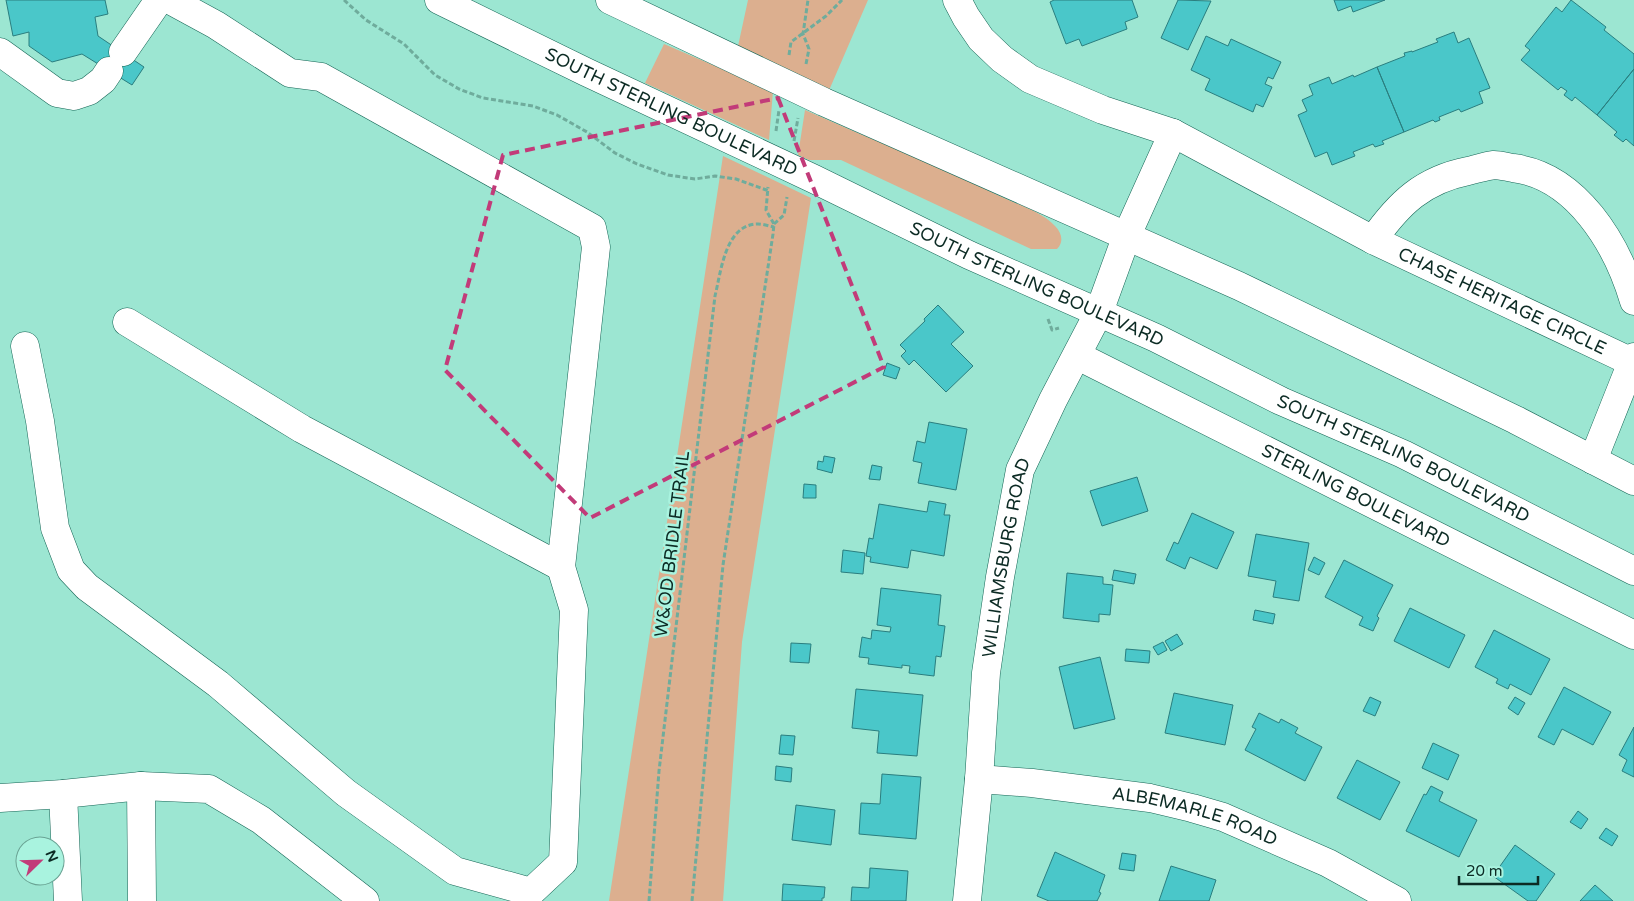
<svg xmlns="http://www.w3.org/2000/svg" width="1634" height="901" viewBox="0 0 1634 901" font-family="'Varela Round',sans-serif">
<rect width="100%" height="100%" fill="#9ce6d2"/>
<path fill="#dcaf8f" d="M748 0H868L824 102 735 60Z
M664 44 773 91 769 140 645 83Z
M805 110C871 139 937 166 1002 197 1019 205 1042 212 1055 226 1062 233 1064 242 1057 249H1031L841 160H809L798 155Z
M723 156 811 198 742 642 723 901H609Z"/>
<path fill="#4ac7c9" stroke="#2a7e7f" d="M6 0H105L108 14 95 17 98 36 144 67 132 85 82 54 52 62 29 46V32L13 36Z
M1054 0H1132L1138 17 1125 22 1127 29 1082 46 1079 39 1066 44 1050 2Z
M1178 0 1211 1 1188 50 1161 38Z
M1334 0H1385L1353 12 1351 6 1338 11Z
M1571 0 1606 27 1604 30 1634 54V69L1597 115 1575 97 1572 101 1564 95 1567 91 1561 87 1558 90 1521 60 1530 50 1525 46 1556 7 1562 12Z
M1454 32 1458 43 1469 38 1490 88 1479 92 1483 103 1461 112 1459 109 1439 117 1440 120 1435 122 1433 120 1404 132 1377 67 1405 56 1404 53 1412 51V52L1438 42 1436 39Z
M1206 36 1228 46 1231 39 1281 62 1273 79 1268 77 1265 84 1272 87 1263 107 1256 104 1253 112 1205 90 1210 79 1191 70Z
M1377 67 1404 132 1382 141 1384 144 1375 147 1373 144 1353 152 1355 156 1332 165 1327 152 1315 157 1298 115 1307 111 1302 100 1313 95 1309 85 1329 77 1332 84 1353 75 1354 77Z
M1634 69V146L1626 139 1623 142 1614 135 1617 132 1597 115Z
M938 305 964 332 951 344 973 366 946 392 914 360 909 365 901 356 906 351 900 345 925 321 924 319Z
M887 363 900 368 896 379 883 375Z
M929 422 967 429 956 490 918 483 922 463 913 461 917 441 925 443Z
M824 456 835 458 832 473 817 469 818 461 823 462Z
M872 465 882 467 880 480 869 479Z
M1137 477 1148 511 1102 526 1090 491Z
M804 484 816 485V498H803Z
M929 501 946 504 944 515H950L944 556 911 550 908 568 870 562 871 557 866 556 869 538 873 539 879 504 927 512Z
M1192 513 1234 532 1217 569 1190 557 1185 569 1166 560 1174 542 1178 544Z
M1256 534 1309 543 1299 601 1273 597 1276 581 1248 576Z
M843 550 865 553 863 574 841 572Z
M1314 557 1325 563 1319 575 1308 570Z
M1344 560 1393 585 1377 616 1379 618 1373 631 1359 625 1363 617 1325 597Z
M1114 570 1136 574 1134 584 1112 580Z
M1067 573 1103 577V584L1113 585 1110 615 1099 614V622L1063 618Z
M881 588 941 595 938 625 945 626 941 657 936 656 934 676 909 673 910 666 902 665V668L868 664 869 658 859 657 862 637 871 639 872 630 890 632 891 627 877 625Z
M1410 608 1465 635 1449 668 1394 641Z
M1255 610 1275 614 1273 624 1253 620Z
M1494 630 1550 659 1531 695 1510 684 1508 689 1496 683 1498 679 1475 667Z
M1177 634 1183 644 1171 651 1165 641Z
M1163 642 1167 650 1158 655 1153 647Z
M791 643 811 644 809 663 790 662Z
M1126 649 1150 651 1149 663 1125 661Z
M1100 657 1115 719 1074 729 1059 667Z
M1564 687 1611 712 1593 745 1562 729 1554 745 1538 737Z
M856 689 923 695 917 756 877 753 879 731 852 728Z
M1174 693 1233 705 1225 745 1165 733Z
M1370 697 1381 702 1375 716 1363 711Z
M1515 697 1525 703 1518 715 1508 708Z
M1259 713 1279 723 1281 719 1298 728 1295 733 1322 747 1305 781 1245 750 1256 729 1252 727Z
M1634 727V777L1622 771 1627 760 1619 755Z
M781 735 795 736 793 755 779 754Z
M1433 743 1459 755 1448 780 1422 768Z
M1357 760 1400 782 1380 820 1337 798Z
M776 766 792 768 791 782 775 780Z
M882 774 921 777 916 839 859 834 861 803 880 804Z
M1431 786 1443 792 1439 801 1477 820 1459 857 1406 831 1424 794 1426 795Z
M796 805 835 810 831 845 792 840Z
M1578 811 1588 819 1581 829 1570 822Z
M1606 828 1618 836 1612 846 1599 838Z
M1515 845 1555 874 1536 901H1528L1493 876Z
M1055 852 1105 875 1099 892 1101 893 1097 901H1049L1037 896Z
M1122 853 1136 855 1134 871 1119 869Z
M1171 866 1216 880 1209 901H1159Z
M870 868 908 871 906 901H851L852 887 869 888Z
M783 884 825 887 824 898H822V901H782Z
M1595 885 1613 901H1580Z"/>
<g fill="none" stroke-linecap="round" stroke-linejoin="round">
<g stroke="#146555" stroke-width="29">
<g id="minor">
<path id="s1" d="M957 0 966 17 981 39 1002 59 1030 79 1103 110 1173 133 1373 240 1632 362"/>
<path d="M0 52 57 93 74 96 89 91 103 80 109 71"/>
<path d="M123 52 159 0"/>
<path d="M1373 240C1399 203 1423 180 1468 171 1477 169 1486 166 1494 165 1500 165 1507 167 1513 168 1577 176 1617 244 1634 301"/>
<path d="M127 322 302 429 561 567 596 247 592 228 321 77 290 73 216 25 170 0"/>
<path d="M25 346 40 421 55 528 71 570 87 587 218 684 346 793 455 871 531 892 563 862 574 610 561 567"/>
<path id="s2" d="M1078 356 1634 635"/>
<path d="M1593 460 1634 357"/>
<path id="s3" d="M979 779 1032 783 1150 798 1192 808 1223 817 1328 863 1397 901"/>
<path d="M141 786 142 901"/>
<path d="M63 794 68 901"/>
<path d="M0 798 63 794 141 786 209 789 261 820 365 901"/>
<path id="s4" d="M967 901 979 779 986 673 1000 577 1020 470 1053 400 1099 312 1127 235 1173 133"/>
</g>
</g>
<g stroke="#146555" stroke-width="29">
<g id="major">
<path id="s5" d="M439 0 586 72 814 179 969 255 1156 338 1281 401 1403 454 1634 571"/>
<path d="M610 0 824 102 1239 286 1516 420 1634 481"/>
</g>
</g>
<path stroke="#6fac9c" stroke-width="3" stroke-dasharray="5 2.5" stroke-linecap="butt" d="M344 0 366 20 404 44 435 75 459 89 483 98 533 106 557 115 587 132 615 153 637 164 668 175 695 179 715 176 736 179 769 191
M789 55 791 42 826 16 842 0
M806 64 809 49 803 34 808 0
M776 131 779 110
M794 141 798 118
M774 224 784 215 787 197
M1048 319 1052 330 1059 328
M649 901 659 771 715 296C721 272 725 224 758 224 763 224 769 226 774 227
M692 901 723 565 773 234 774 224 766 210 768 187"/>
<use href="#minor" stroke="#fff" stroke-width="28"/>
<use href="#major" stroke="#fff" stroke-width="28"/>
</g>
<path fill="none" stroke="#c23b79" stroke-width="4" stroke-dasharray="10 6" stroke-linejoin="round" d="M778 98 884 367 590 518 445 370 503 155Z"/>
<g text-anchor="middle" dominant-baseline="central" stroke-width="5" stroke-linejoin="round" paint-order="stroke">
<g font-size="18" fill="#0c2b24" stroke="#a9f3df">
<text stroke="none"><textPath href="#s5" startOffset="258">SOUTH STERLING BOULEVARD</textPath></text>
<text stroke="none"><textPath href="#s5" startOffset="662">SOUTH STERLING BOULEVARD</textPath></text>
<text stroke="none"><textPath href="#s1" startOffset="632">CHASE HERITAGE CIRCLE</textPath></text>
<text stroke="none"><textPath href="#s5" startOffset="1068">SOUTH STERLING BOULEVARD</textPath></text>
<text stroke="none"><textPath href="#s2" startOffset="311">STERLING BOULEVARD</textPath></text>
<text transform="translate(672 544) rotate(-83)">W&amp;OD BRIDLE TRAIL</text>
<text stroke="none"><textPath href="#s4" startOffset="346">WILLIAMSBURG ROAD</textPath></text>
<text stroke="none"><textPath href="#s3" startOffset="220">ALBEMARLE ROAD</textPath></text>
</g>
</g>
<g transform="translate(40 861) rotate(67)"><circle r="24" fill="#a9f3df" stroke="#6aa394"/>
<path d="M0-4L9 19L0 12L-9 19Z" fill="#c23b79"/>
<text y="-8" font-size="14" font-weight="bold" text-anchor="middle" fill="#0c2b24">N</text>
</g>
<path d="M1459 876v8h79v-8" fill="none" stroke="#0c2b24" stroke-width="2.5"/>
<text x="1466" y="876" font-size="15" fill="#0c2b24" stroke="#a9f3df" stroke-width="4" paint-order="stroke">20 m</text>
</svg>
